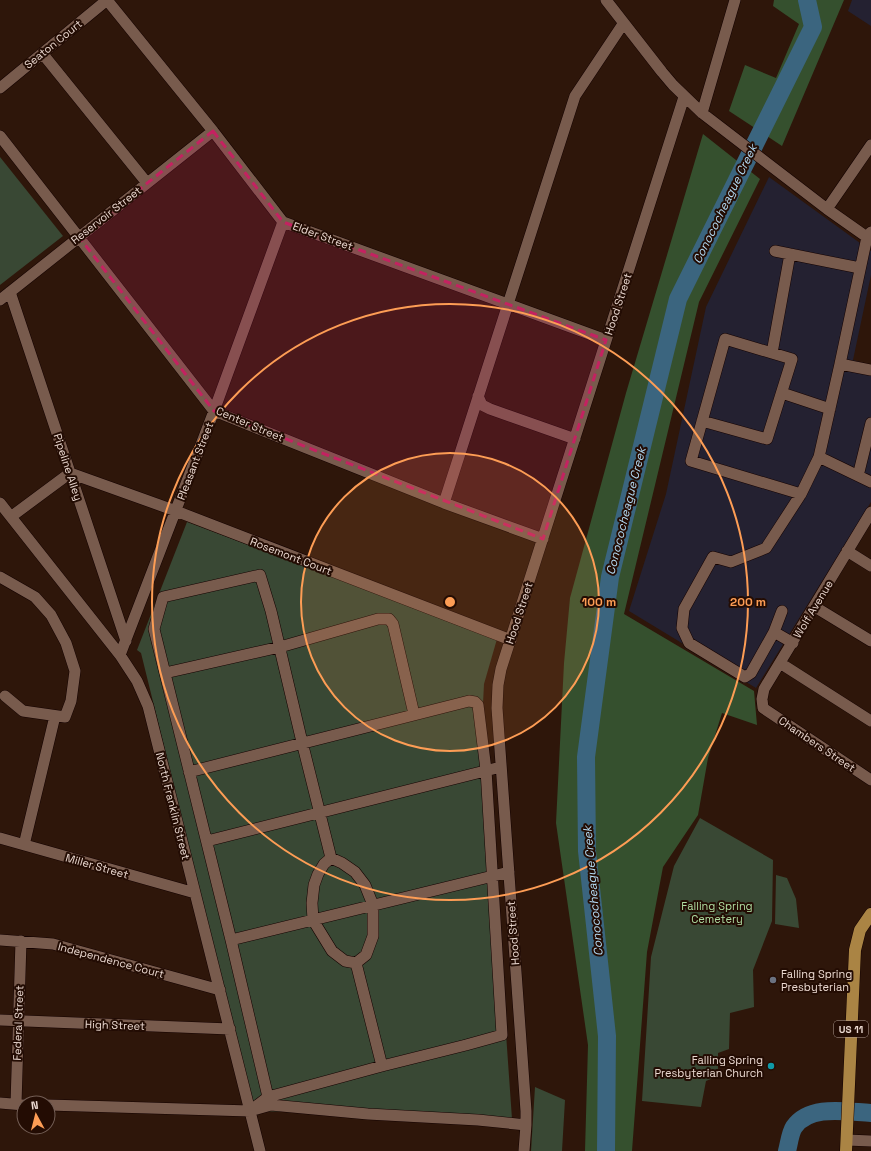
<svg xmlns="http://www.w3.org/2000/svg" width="871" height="1151" viewBox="0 0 871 1151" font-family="'Space Grotesk',sans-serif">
<rect width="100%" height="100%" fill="#2e160a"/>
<path fill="#242131" d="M852 0H871V26L848 11Z
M769 177 871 251V275L853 360 871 365V502L756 688 629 611 666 494 706 307Z"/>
<path fill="#394834" d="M0 157 63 236 0 285Z
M187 522 497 639 484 684 483 704 512 1119 254 1111 141 653 137 650Z
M700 818 773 860 772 921 753 970 754 1007 730 1013 729 1049 718 1053V1076L706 1081 701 1107 642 1101 651 957 674 866Z
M776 875 787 878 796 899 799 928 775 924Z
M535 1087 565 1100 562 1151H531Z"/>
<path fill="#35502e" d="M774 0H844L782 146 729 111 745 65 776 78 799 24 773 6Z
M703 134 760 179 699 302 624 614 754 691 757 725 722 713 708 758 698 815 663 867 647 952 632 1151H585L588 1045 556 823 564 663 570 598 626 393Z"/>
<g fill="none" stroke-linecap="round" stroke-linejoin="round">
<path stroke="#3b657f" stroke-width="18" d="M606 1151 607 1036 587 851 586 757 610 577 678 299 813 27 807 0
M787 1151C789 1144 790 1133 794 1127 810 1104 847 1112 871 1113"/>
<g stroke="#140200" stroke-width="12">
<path id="minor" d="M107 0 213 131 283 222 606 340
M606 0 662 72 673 85 702 113 827 209 871 240
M42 53 147 183
M0 88 107 0
M702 113 735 0
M0 136 214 411 444 503 543 539
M827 209 871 145
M871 232 867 237 840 364 871 370
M775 251 860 268
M10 292 126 641
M0 300 213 131
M772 353 790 254
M840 364 819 457 871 482
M782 393 830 409
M478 396 482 405 490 409 575 439
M702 421 767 439 792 359 725 339 691 461 801 494 819 457
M858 476 871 423
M0 503 120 655 137 681 148 706 260 1151
M444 503 575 96 623 24
M871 512 764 689 762 699 763 708 871 780
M12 516 70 473 176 511 511 640
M847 551 871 566
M0 577 35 597 51 615 66 643 75 671 71 701 65 717 23 711 5 696
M815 607 871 641
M782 611 774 632 793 643
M774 632 751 673 745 677 689 643 682 628 684 609 713 557 731 562 766 548 801 494
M120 655 214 411 283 222
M780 663 871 721
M165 673 280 647 378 619H389L393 624 414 714
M189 772 469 701 475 702 478 705 486 770 502 1035 466 1045 382 1066 268 1097 250 1111
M0 838 195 893
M207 841 501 767
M24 845 55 716
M331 858 342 863 355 872 365 885 373 905V936L366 955 356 963 345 961 332 951 313 920 312 903 314 885 318 874 324 864Z
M0 940 53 944 220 990
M231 940 509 872
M356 963 382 1066
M0 1020 230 1029
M268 1097 231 940 154 629 163 597 260 575 271 611 302 742 331 858
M0 1103 24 1105
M16 1104 21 941
M48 1105 250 1111 271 1105 368 1114 478 1120 526 1125
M847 1140 871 1141
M524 1151 526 1125V1111L497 708 498 685 501 669 684 97"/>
</g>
<g stroke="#140200" stroke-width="13">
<path id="major" d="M846 1151 855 950 860 930 871 914"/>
</g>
<use href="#minor" stroke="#785b4d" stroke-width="11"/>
<use href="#major" stroke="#aa8444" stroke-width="12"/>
</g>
<path fill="#c42261" fill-opacity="0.2" stroke="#c42261" stroke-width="3" stroke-dasharray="8 5" stroke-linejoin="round" d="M213 131 283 222 606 340 543 539 214 411 79 237Z"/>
<circle cx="450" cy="602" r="149" fill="#fd9d55" fill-opacity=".12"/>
<g fill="none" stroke="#fd9d55" stroke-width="2">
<circle cx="450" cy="602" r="149"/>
<circle cx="450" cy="602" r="298"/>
</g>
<circle fill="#6b7280" stroke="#230c03" stroke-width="1.5" cx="773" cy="980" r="4"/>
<circle fill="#0f9aa8" stroke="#230c03" stroke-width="1.5" cx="771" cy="1066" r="4"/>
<g text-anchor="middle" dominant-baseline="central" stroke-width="4" stroke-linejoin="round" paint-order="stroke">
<rect fill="#230c03" stroke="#af9c93" stroke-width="1" x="834" y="1021" width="34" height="16" rx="3"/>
<g font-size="10" font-weight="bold" fill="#ebd9d1">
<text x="851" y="1029">US 11</text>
</g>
<g font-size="11" fill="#ebd9d1" stroke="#230c03">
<text transform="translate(53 44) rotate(-39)">Seaton Court</text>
<text transform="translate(106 215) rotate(-38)">Reservoir Street</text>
<text transform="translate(323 236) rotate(20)">Elder Street</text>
<text transform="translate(618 304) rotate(-72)">Hood Street</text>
<text transform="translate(250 424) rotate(23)">Center Street</text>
<text transform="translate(195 461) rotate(-69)">Pleasant Street</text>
<text transform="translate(68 467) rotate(72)">Pipeline Alley</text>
<text transform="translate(291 556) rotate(21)">Rosemont Court</text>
<text transform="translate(813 609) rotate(-59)">Wolf Avenue</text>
<text transform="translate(519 613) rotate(-72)">Hood Street</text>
<text transform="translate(817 744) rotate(34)">Chambers Street</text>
<text transform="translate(173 806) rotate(76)">North Franklin Street</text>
<text transform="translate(97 866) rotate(16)">Miller Street</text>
<text transform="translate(513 933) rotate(-94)">Hood Street</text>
<text transform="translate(111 960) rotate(15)">Independence Court</text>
<text transform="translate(18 1023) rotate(-88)">Federal Street</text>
<text transform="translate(115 1025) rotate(2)">High Street</text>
</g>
<g font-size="11" fill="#afdda2" stroke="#230c03">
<text x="717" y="906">Falling Spring<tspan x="717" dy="13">Cemetery</tspan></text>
</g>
<g font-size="11" fill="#ebd9d1" stroke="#230c03" text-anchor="start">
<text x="781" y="974">Falling Spring<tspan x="781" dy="13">Presbyterian</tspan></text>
<text x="763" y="1060" text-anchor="end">Falling Spring<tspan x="763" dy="13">Presbyterian Church</tspan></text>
</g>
<g font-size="12" font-style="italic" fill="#b3dbf5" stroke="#230c03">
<text transform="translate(725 204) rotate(-64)">Conococheague Creek</text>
<text transform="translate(626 511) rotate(-76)">Conococheague Creek</text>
<text transform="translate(593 891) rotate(-95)">Conococheague Creek</text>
</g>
</g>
<circle cx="450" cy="602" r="6" fill="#fd9d55" stroke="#230c03" stroke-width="2"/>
<g font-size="12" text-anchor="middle" font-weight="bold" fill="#fd9d55" stroke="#230c03" stroke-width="4" stroke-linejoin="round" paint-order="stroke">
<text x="599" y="606">100 m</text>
<text x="748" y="606">200 m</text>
</g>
<g transform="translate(36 1115) rotate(353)"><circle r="19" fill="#230c03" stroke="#735e55"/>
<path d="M0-3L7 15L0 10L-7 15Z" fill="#fd9d55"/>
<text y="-6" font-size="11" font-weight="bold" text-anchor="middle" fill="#ebd9d1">N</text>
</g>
</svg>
